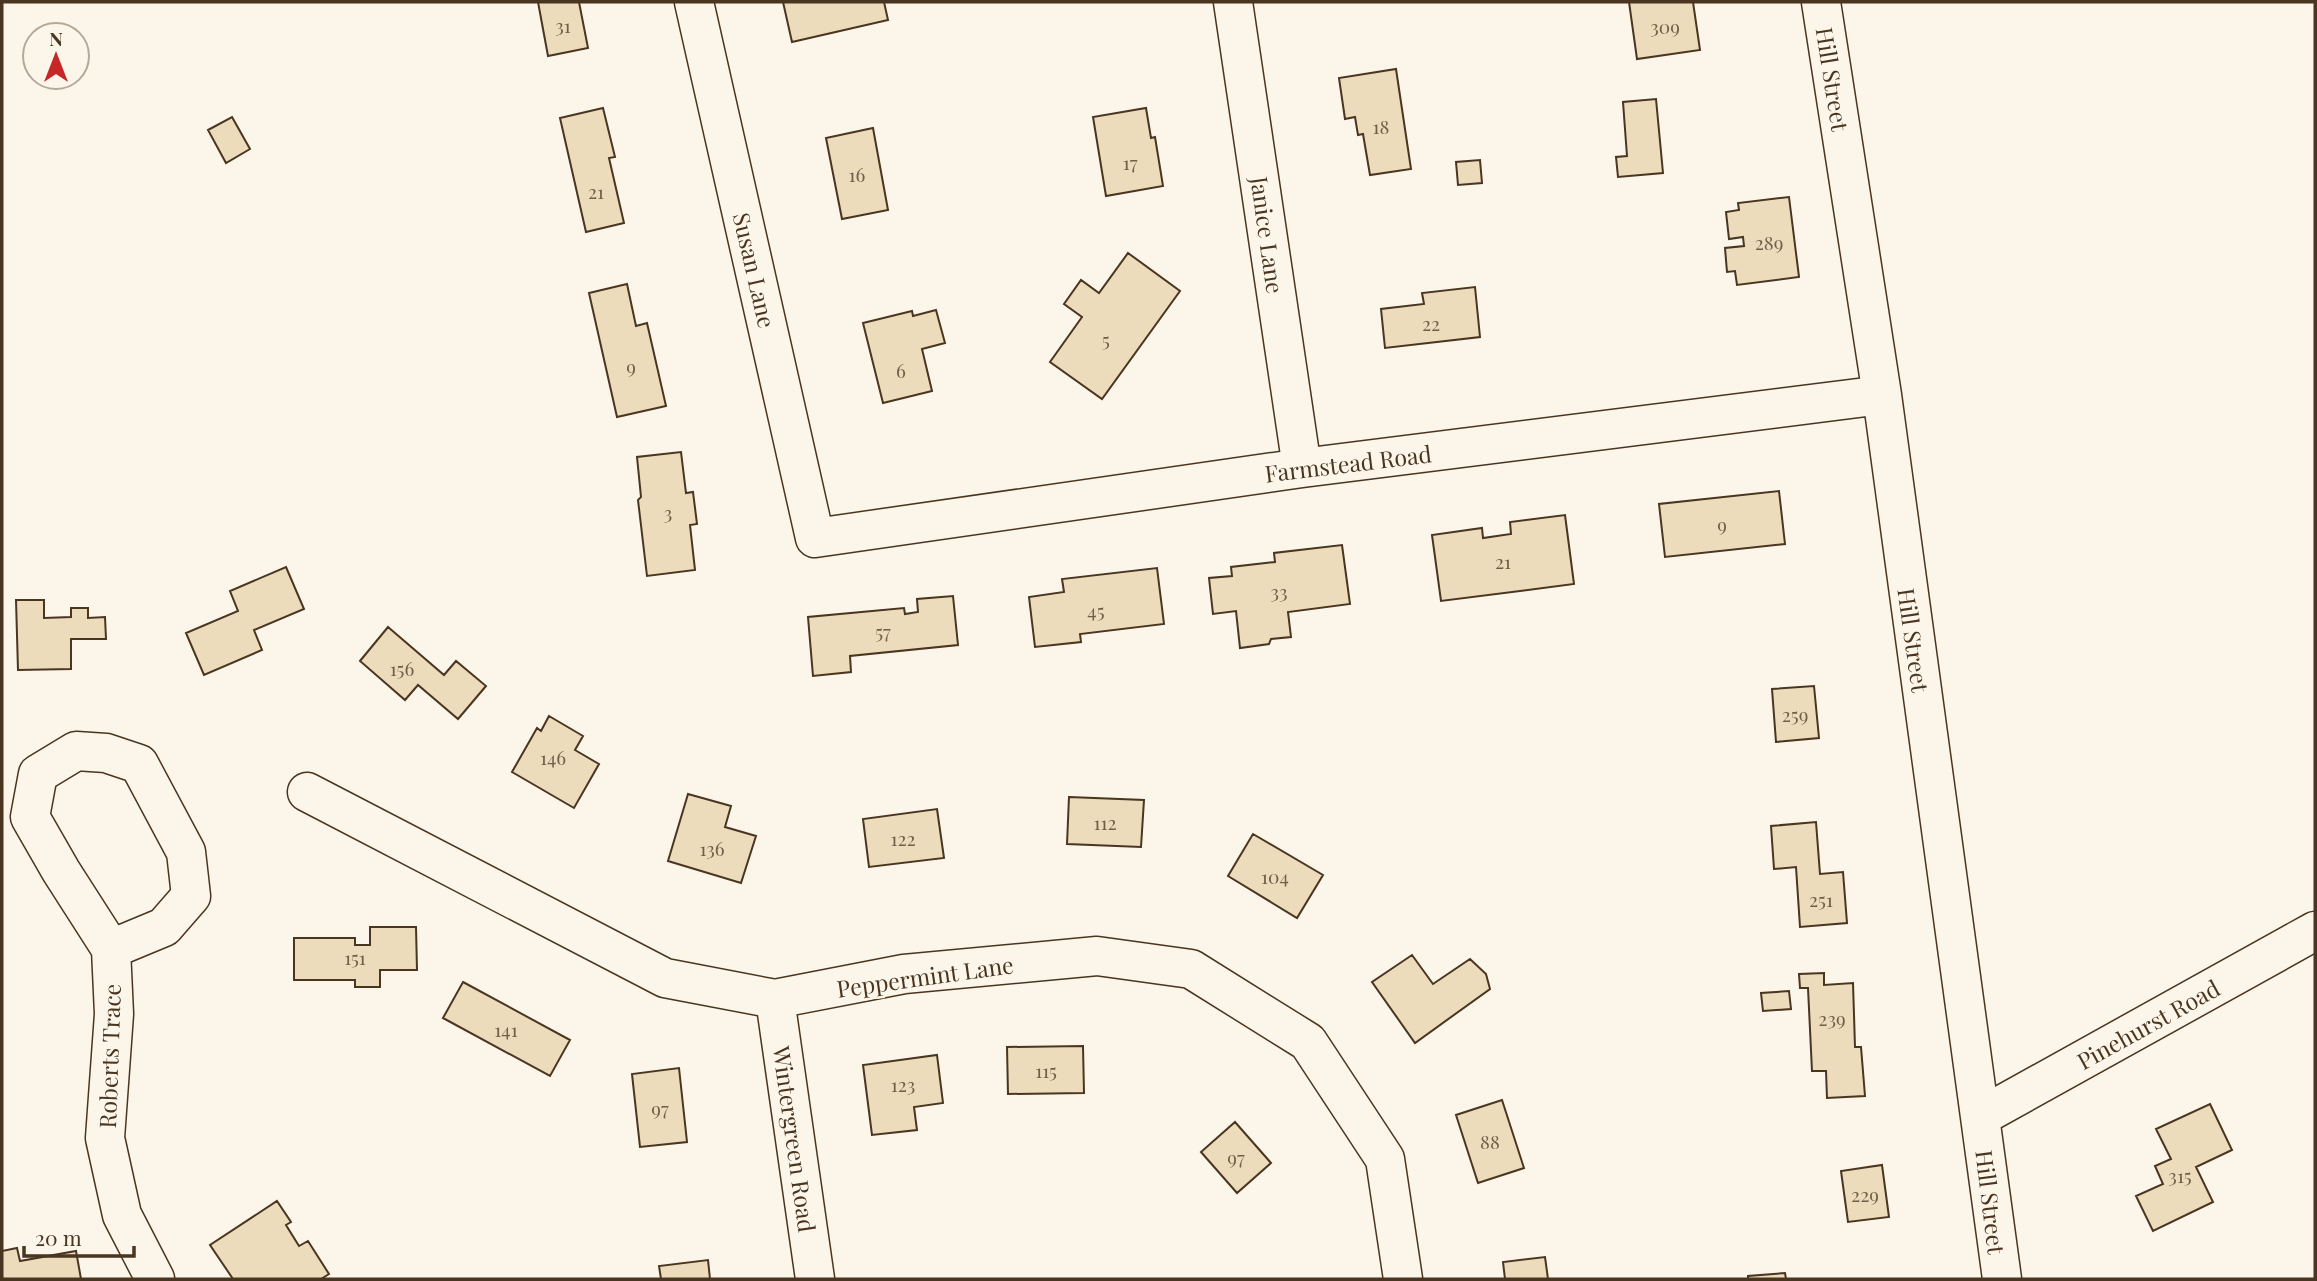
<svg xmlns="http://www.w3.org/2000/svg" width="2317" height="1281" viewBox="0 0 2317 1281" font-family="'Playfair Display',serif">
<rect width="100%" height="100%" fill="#fbf6e9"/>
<path fill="#ecdcbc" stroke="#4a3520" stroke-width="2" d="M538 2H579L588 48 548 56Z
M783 2H884L888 20 792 42Z
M1629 2H1693L1700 50 1637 59Z
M1396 69 1411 169 1370 175 1363 134 1358 135 1355 117 1345 119 1339 78Z
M1656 99 1663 173 1618 177 1616 157 1627 156 1623 102Z
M603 108 615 157 609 158 624 223 586 232 560 118Z
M1146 108 1151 138 1155 137 1163 186 1106 196 1093 117Z
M232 117 250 149 226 163 208 130Z
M873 128 888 210 842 219 826 138Z
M1480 160 1482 183 1458 185 1456 162Z
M1789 197 1799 277 1737 285 1735 271 1727 272 1725 248 1744 246 1743 237 1729 239 1726 212 1739 210 1738 203Z
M1128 253 1180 291 1102 399 1050 362 1082 317 1064 304 1081 280 1099 293Z
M627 284 636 326 647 323 666 406 617 417 589 293Z
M1475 287 1480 337 1385 348 1381 309 1424 304 1422 293Z
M936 310 945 343 922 349 932 391 883 403 863 323 912 311 913 316Z
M681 452 686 493 693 492 697 524 690 525 695 570 647 576 638 500 641 497 637 457Z
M1779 491 1785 544 1665 557 1659 504Z
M1565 515 1574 584 1441 601 1432 535 1482 528 1483 538 1511 534 1510 522Z
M1342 545 1350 604 1288 612 1291 637 1271 639 1269 644 1240 648 1236 611 1213 614 1209 578 1232 576 1231 567 1275 562 1274 553Z
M286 567 304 609 254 630 262 650 204 675 186 633 238 611 230 591Z
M1157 568 1164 624 1080 634 1081 642 1035 647 1029 597 1064 592 1062 579Z
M953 596 958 645 850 656 851 672 813 676 808 617 904 608 905 614 918 612 917 599Z
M16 600H44V618L71 617V608H88V618L105 617 106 639H71V669L18 670Z
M388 627 444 675 456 661 486 686 458 719 418 685 405 700 360 661Z
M1814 686 1819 738 1776 742 1772 689Z
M549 716 583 736 575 750 599 764 574 808 512 772 537 728 541 731Z
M688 794 731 806 725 827 756 836 741 883 668 861Z
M1069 797 1144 800 1141 847 1067 844Z
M937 809 944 858 869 867 863 819Z
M1816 822 1820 874 1843 872 1847 923 1800 927 1796 867 1774 869 1771 826Z
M1253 834 1323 875 1297 918 1228 876Z
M370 927H416L417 970H380V987H355V980H294V938H355V945H370Z
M1412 955 1433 984 1470 959 1486 974 1490 989 1415 1043 1372 982Z
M1824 973V985L1853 983 1855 1047H1861L1865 1096 1827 1098 1826 1071H1812L1808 988H1800L1799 974Z
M463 982 570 1040 550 1076 443 1018Z
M1789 991 1791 1009 1763 1011 1761 993Z
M1083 1046 1084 1093 1008 1094 1007 1047Z
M937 1055 943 1103 914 1107 917 1130 872 1135 863 1065Z
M679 1068 687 1142 640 1147 632 1074Z
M1502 1100 1524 1168 1478 1183 1456 1115Z
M2210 1104 2232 1150 2196 1167 2213 1202 2153 1231 2136 1196 2163 1184 2155 1166 2171 1159 2156 1129Z
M1235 1122 1271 1163 1237 1193 1201 1152Z
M1882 1165 1889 1217 1848 1222 1841 1171Z
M277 1201 291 1222 286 1225 299 1246 308 1241 329 1274 321 1279H233L210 1245Z
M17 1248 20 1261 76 1251 81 1279H2V1251Z
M1545 1257 1548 1279H1505L1503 1262Z
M708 1260 710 1279H661L659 1266Z
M1785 1273 1786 1279H1748V1276Z"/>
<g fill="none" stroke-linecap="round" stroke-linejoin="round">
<g stroke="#4a3520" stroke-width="41">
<path id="minor" d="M694 2 815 538 1302 468 1882 395
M1233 2 1302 468
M1821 2 1882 395 2002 1279
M307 792 665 978 775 999 904 974 1097 956 1191 969 1308 1042 1385 1159 1403 1279
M111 949 164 927 191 896 186 852 139 764 106 753 76 751 38 774 30 817 61 871 111 949 114 1014 105 1138 122 1215 155 1279
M775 999 815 1279
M1980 1117 2315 931"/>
</g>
<use href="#minor" stroke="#fbf6e9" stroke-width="38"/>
</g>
<g text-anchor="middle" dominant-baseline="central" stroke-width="5" stroke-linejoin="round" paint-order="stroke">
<g font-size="19" fill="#725f47">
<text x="563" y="25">31</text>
<text x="1665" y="26">309</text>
<text x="1381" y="126">18</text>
<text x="1130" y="162">17</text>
<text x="857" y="174">16</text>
<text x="596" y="191">21</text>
<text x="1769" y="242">289</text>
<text x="1431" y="323">22</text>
<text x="1106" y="339">5</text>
<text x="631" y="366">9</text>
<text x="901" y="370">6</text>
<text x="668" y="512">3</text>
<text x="1722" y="524">9</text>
<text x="1503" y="561">21</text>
<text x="1279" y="591">33</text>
<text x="1096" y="610">45</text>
<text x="883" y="631">57</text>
<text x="402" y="668">156</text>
<text x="1795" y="714">259</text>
<text x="553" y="757">146</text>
<text x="1105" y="822">112</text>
<text x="903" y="838">122</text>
<text x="712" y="848">136</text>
<text x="1275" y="876">104</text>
<text x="1821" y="899">251</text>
<text x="355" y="957">151</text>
<text x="1832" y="1018">239</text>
<text x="506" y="1029">141</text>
<text x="1046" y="1070">115</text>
<text x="903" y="1084">123</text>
<text x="660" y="1108">97</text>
<text x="1490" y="1141">88</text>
<text x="1236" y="1157">97</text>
<text x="2180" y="1175">315</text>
<text x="1865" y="1194">229</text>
</g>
<g font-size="23" fill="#4a3520" stroke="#fbf6e9">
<text transform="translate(1833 79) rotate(81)">Hill Street</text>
<text transform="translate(1268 235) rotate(82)">Janice Lane</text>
<text transform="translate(755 270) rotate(77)">Susan Lane</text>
<text transform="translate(1348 463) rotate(-7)">Farmstead Road</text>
<text transform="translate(1914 640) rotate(82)">Hill Street</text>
<text transform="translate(925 976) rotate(-8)">Peppermint Lane</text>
<text transform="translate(2148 1024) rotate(-29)">Pinehurst Road</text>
<text transform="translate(109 1056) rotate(-88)">Roberts Trace</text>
<text transform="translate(795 1139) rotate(82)">Wintergreen Road</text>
<text transform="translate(1991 1202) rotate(83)">Hill Street</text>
</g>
</g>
<rect width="2317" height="1281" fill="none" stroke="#4a3520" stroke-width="7"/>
<g transform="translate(56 56)"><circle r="33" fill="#fbf6e9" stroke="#b4a999" stroke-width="2"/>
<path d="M0-5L12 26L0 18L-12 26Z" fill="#c62828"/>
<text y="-10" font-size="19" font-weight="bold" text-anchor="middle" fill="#4a3520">N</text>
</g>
<path d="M24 1246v10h110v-10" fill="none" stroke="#4a3520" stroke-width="3.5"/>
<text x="35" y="1246" font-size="21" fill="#4a3520" stroke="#fbf6e9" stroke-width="5" paint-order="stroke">20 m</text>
</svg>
